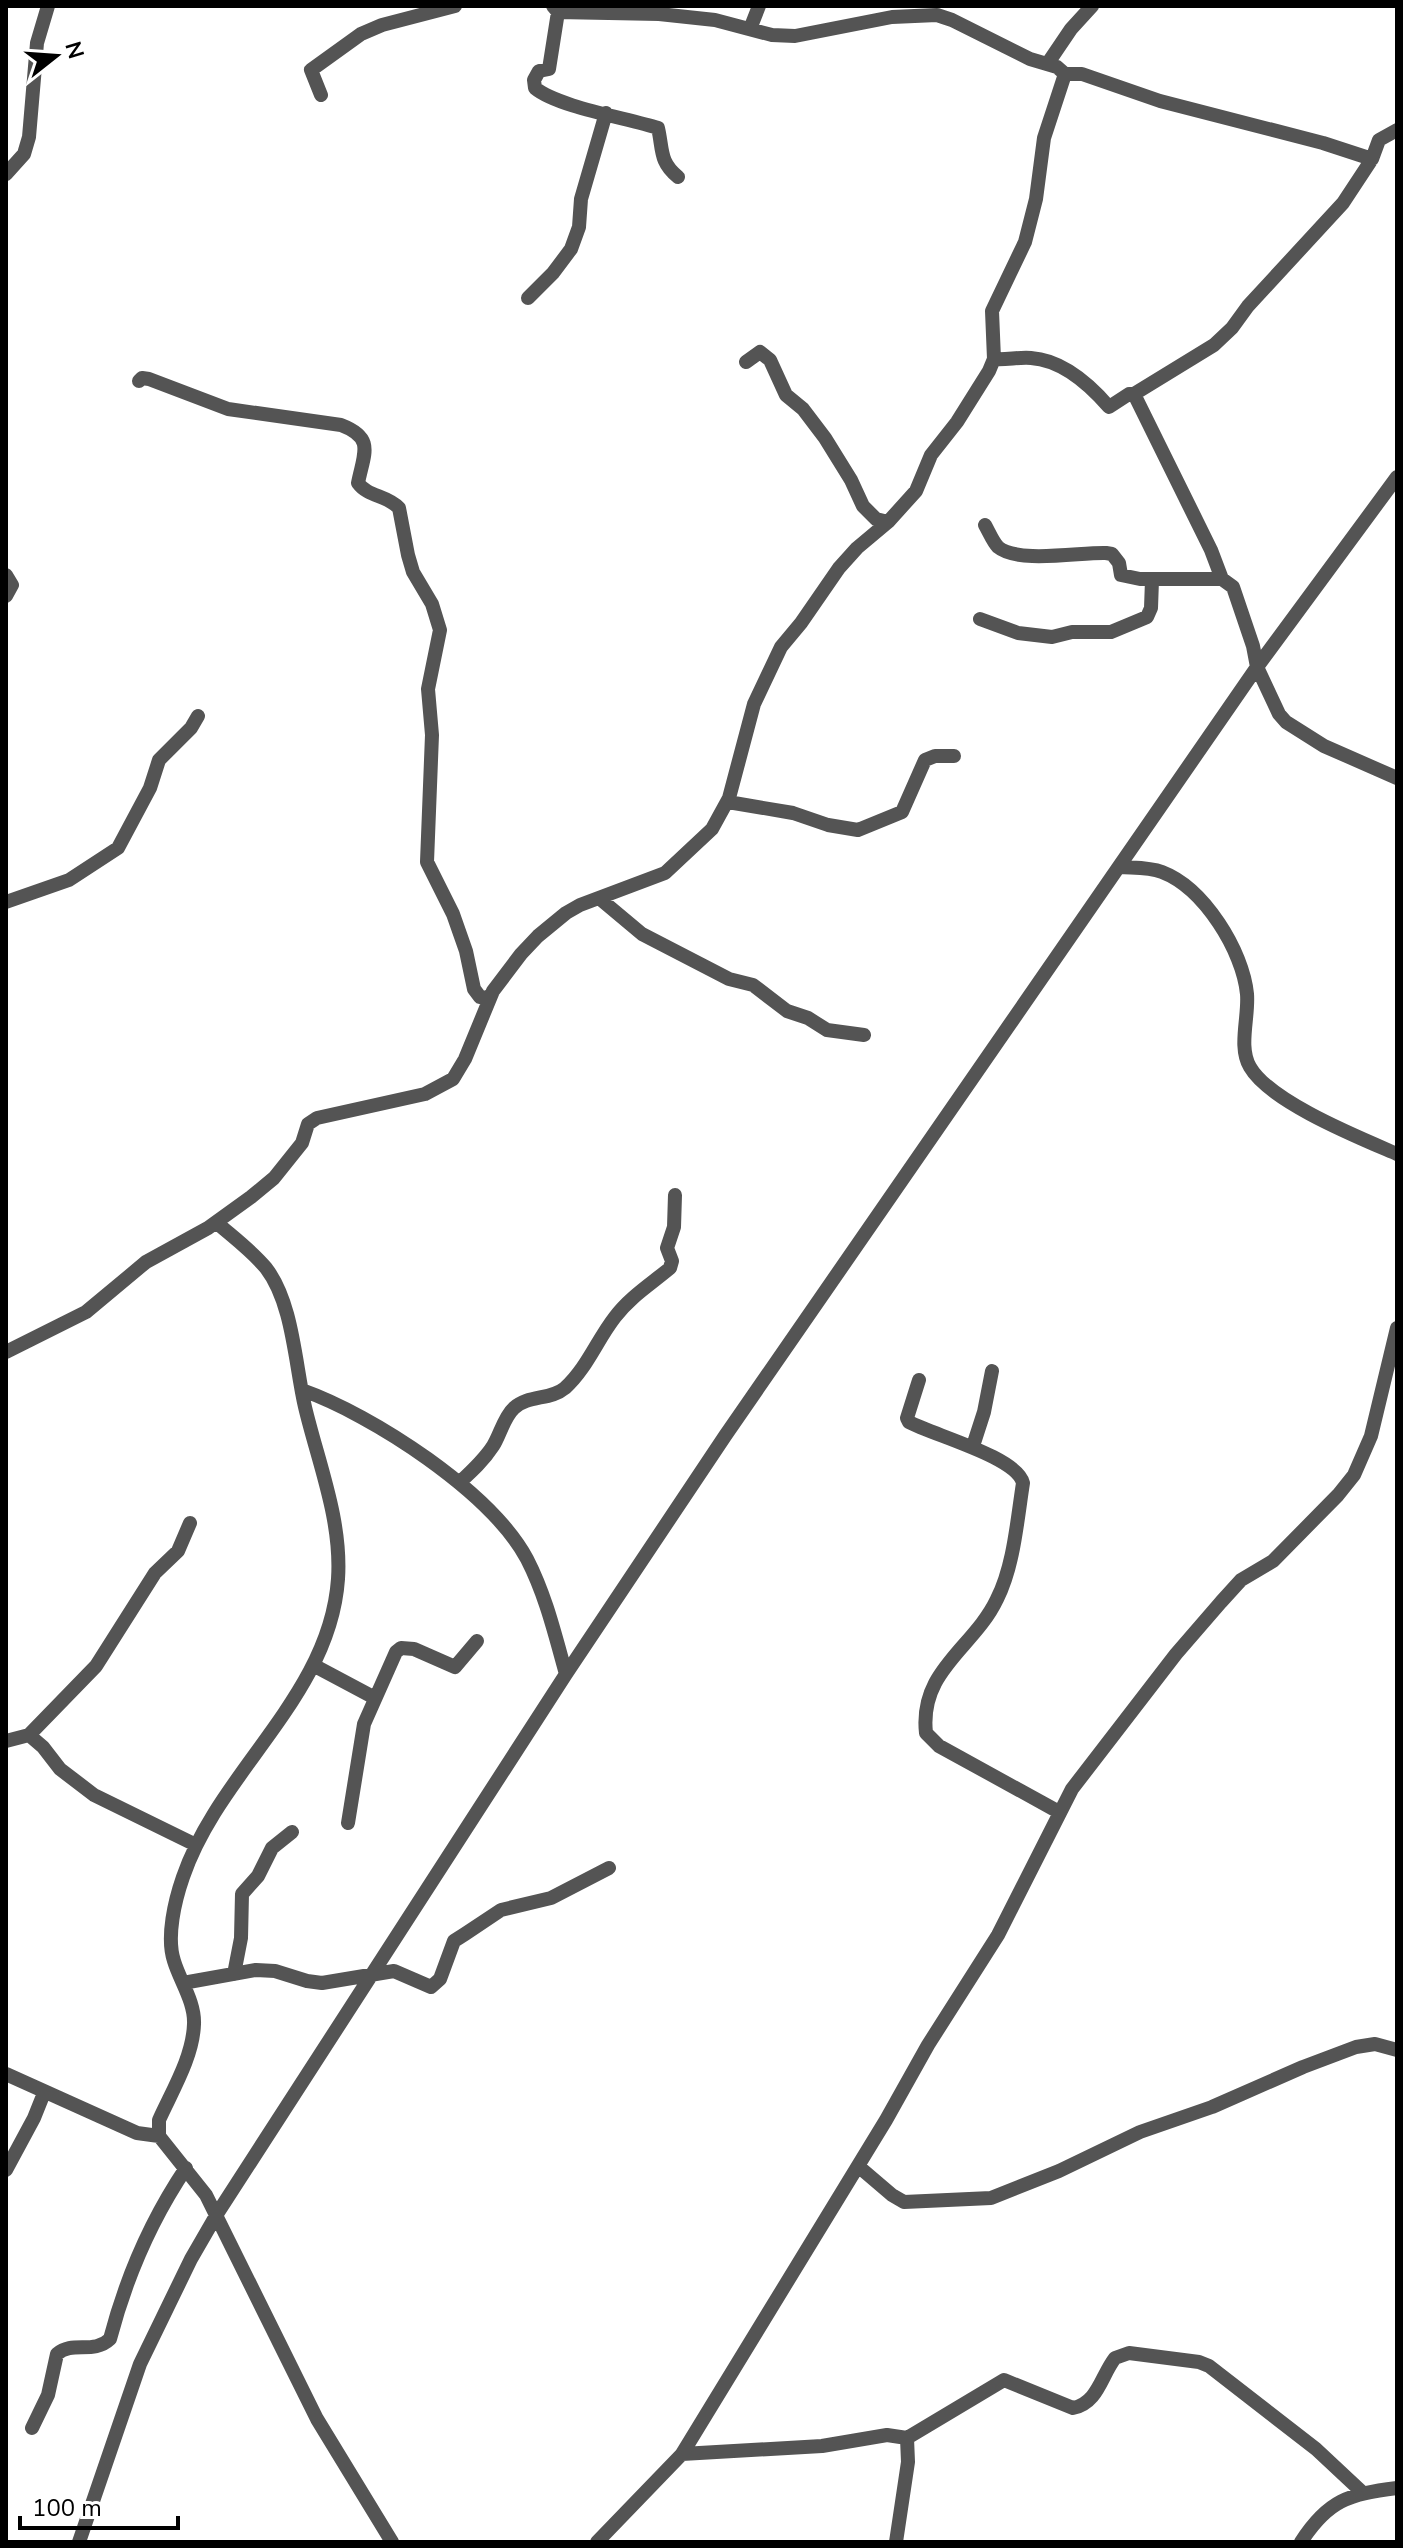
<svg xmlns="http://www.w3.org/2000/svg" width="1403" height="2548" viewBox="0 0 1403 2548" font-family="'Nunito Sans',sans-serif">
<rect width="100%" height="100%" fill="#fff"/>
<g fill="none" stroke-linecap="round" stroke-linejoin="round">
<path stroke="#545454" stroke-width="14" d="M553 6 558 12 659 14 715 20 772 35 795 36 892 17 937 15 952 20 1030 59 1057 67 1065 74H1082L1160 101 1323 143 1372 159 1379 140 1397 130
M558 12 549 69 539 71 534 80 535 88C558 107 627 118 658 128 663 149 659 162 678 177
M750 29 759 6
M1048 63 1071 29 1092 6
M321 95 311 70 361 34 382 25 455 6
M1372 159 1343 203 1248 306 1232 328 1214 345 1134 394 1211 550 1222 579 1233 587 1253 646 1257 667 1279 714 1286 722 1324 746 1397 778
M6 174 24 154 29 137 37 43 48 6
M528 298 553 273 571 249 579 227 581 199 606 113
M994 359C1007 360 1018 357 1031 358 1062 360 1090 385 1109 407L1129 394H1134
M746 362 760 352 770 360 786 395 803 409 825 438 851 480 863 506 876 519 888 522
M139 381 142 378 149 379 228 409 341 425C375 438 364 453 358 483 368 497 387 495 399 508L408 555 413 572 432 604 440 630 428 689 432 735 427 862 453 914 466 951 474 989 480 997 489 998
M985 525C989 532 993 542 998 547 1018 564 1081 552 1106 553L1112 554 1119 563 1121 575 1140 579H1222
M6 575 12 585 6 596
M980 619 1018 633 1052 637 1072 632H1111L1147 617 1151 608 1152 580
M728 802 793 813 828 825 858 830 902 812 925 760 935 756H954
M1120 867C1134 868 1149 867 1162 872 1204 888 1243 951 1247 994 1249 1017 1238 1047 1250 1067 1270 1102 1360 1138 1397 1154
M599 898 642 934 729 979 753 985 787 1011 808 1018 827 1030 864 1035
M6 902 69 880 118 848 150 788 159 760 191 728 198 716
M217 1223C233 1237 252 1251 266 1268 293 1303 295 1364 305 1407 318 1462 342 1520 338 1579 330 1696 219 1771 183 1877 175 1900 166 1937 174 1961 180 1981 195 2002 194 2024 193 2057 172 2091 159 2120V2136L206 2195 317 2419 392 2542
M6 1352 86 1312 146 1262 208 1228 251 1197 274 1178 302 1143 308 1124 317 1118 425 1094 453 1079 465 1059 493 991 521 954 538 936 566 913 580 905 665 873 712 829 729 798 754 704 781 647 801 623 839 568 857 548 888 522 916 491 931 455 957 422 989 371 994 359 992 311 1025 242 1036 199 1044 138 1065 74
M919 1380 907 1418 909 1422C933 1435 1017 1457 1023 1483 1017 1521 1014 1565 997 1599 974 1648 919 1670 926 1733L939 1746 1059 1812
M302 1390C373 1415 491 1492 527 1559 546 1596 555 1635 566 1674
M973 1446 984 1412 992 1371
M460 1482C472 1471 484 1460 493 1446 500 1435 504 1417 514 1408 528 1395 551 1400 565 1388 587 1368 597 1340 615 1317 630 1297 651 1284 670 1268L672 1261 667 1248 674 1227 675 1195
M313 1665 375 1698
M29 1735 96 1666 155 1573 178 1551 190 1523
M6 1741 29 1735 43 1747 60 1769 94 1795 196 1845
M348 1823 364 1724 396 1652 401 1648 414 1649 455 1667 477 1641
M234 1974 241 1938 242 1894 258 1876 272 1848 292 1832
M183 1983 256 1970 275 1971 307 1981 322 1983 394 1971 431 1987 440 1979 454 1941 465 1934 501 1910 551 1898 609 1868
M6 2074 137 2133 159 2136
M858 2166 892 2195 904 2202 991 2198 1059 2171 1140 2132 1212 2107 1303 2067 1356 2047 1375 2044 1397 2050
M6 2170 34 2118 44 2093
M32 2428 48 2395 57 2354C73 2340 93 2355 110 2339 126 2278 151 2220 186 2168
M682 2454 822 2446 887 2435 907 2438 1004 2380 1073 2408C1098 2403 1101 2376 1115 2358L1129 2353 1199 2362 1209 2366 1316 2449 1362 2492
M79 2542 140 2364 191 2259 217 2214 566 1674 725 1436 1257 667 1397 477
M597 2542 682 2454 886 2120 928 2045 998 1935 1072 1789 1176 1654 1221 1602 1241 1580 1273 1561 1338 1495 1354 1475 1371 1436 1397 1328
M896 2542 908 2462 907 2438
M1301 2542C1328 2500 1349 2494 1397 2488"/>
</g>
<rect width="1403" height="2548" fill="none" stroke="#000000" stroke-width="16"/>
<g transform="translate(56 56) rotate(73)" stroke="#ffffff" stroke-width="6" paint-order="stroke">
<path d="M0-6L14 30L0 20L-14 30Z" fill="#000000"/>
<text y="-12" font-size="22" font-weight="bold" text-anchor="middle" fill="#000000">N</text>
</g>
<path d="M20 2516v12h158v-12" fill="none" stroke="#000000" stroke-width="4"/>
<text x="32" y="2516" font-size="24" fill="#000000" stroke="#ffffff" stroke-width="6" paint-order="stroke">100 m</text>
</svg>
